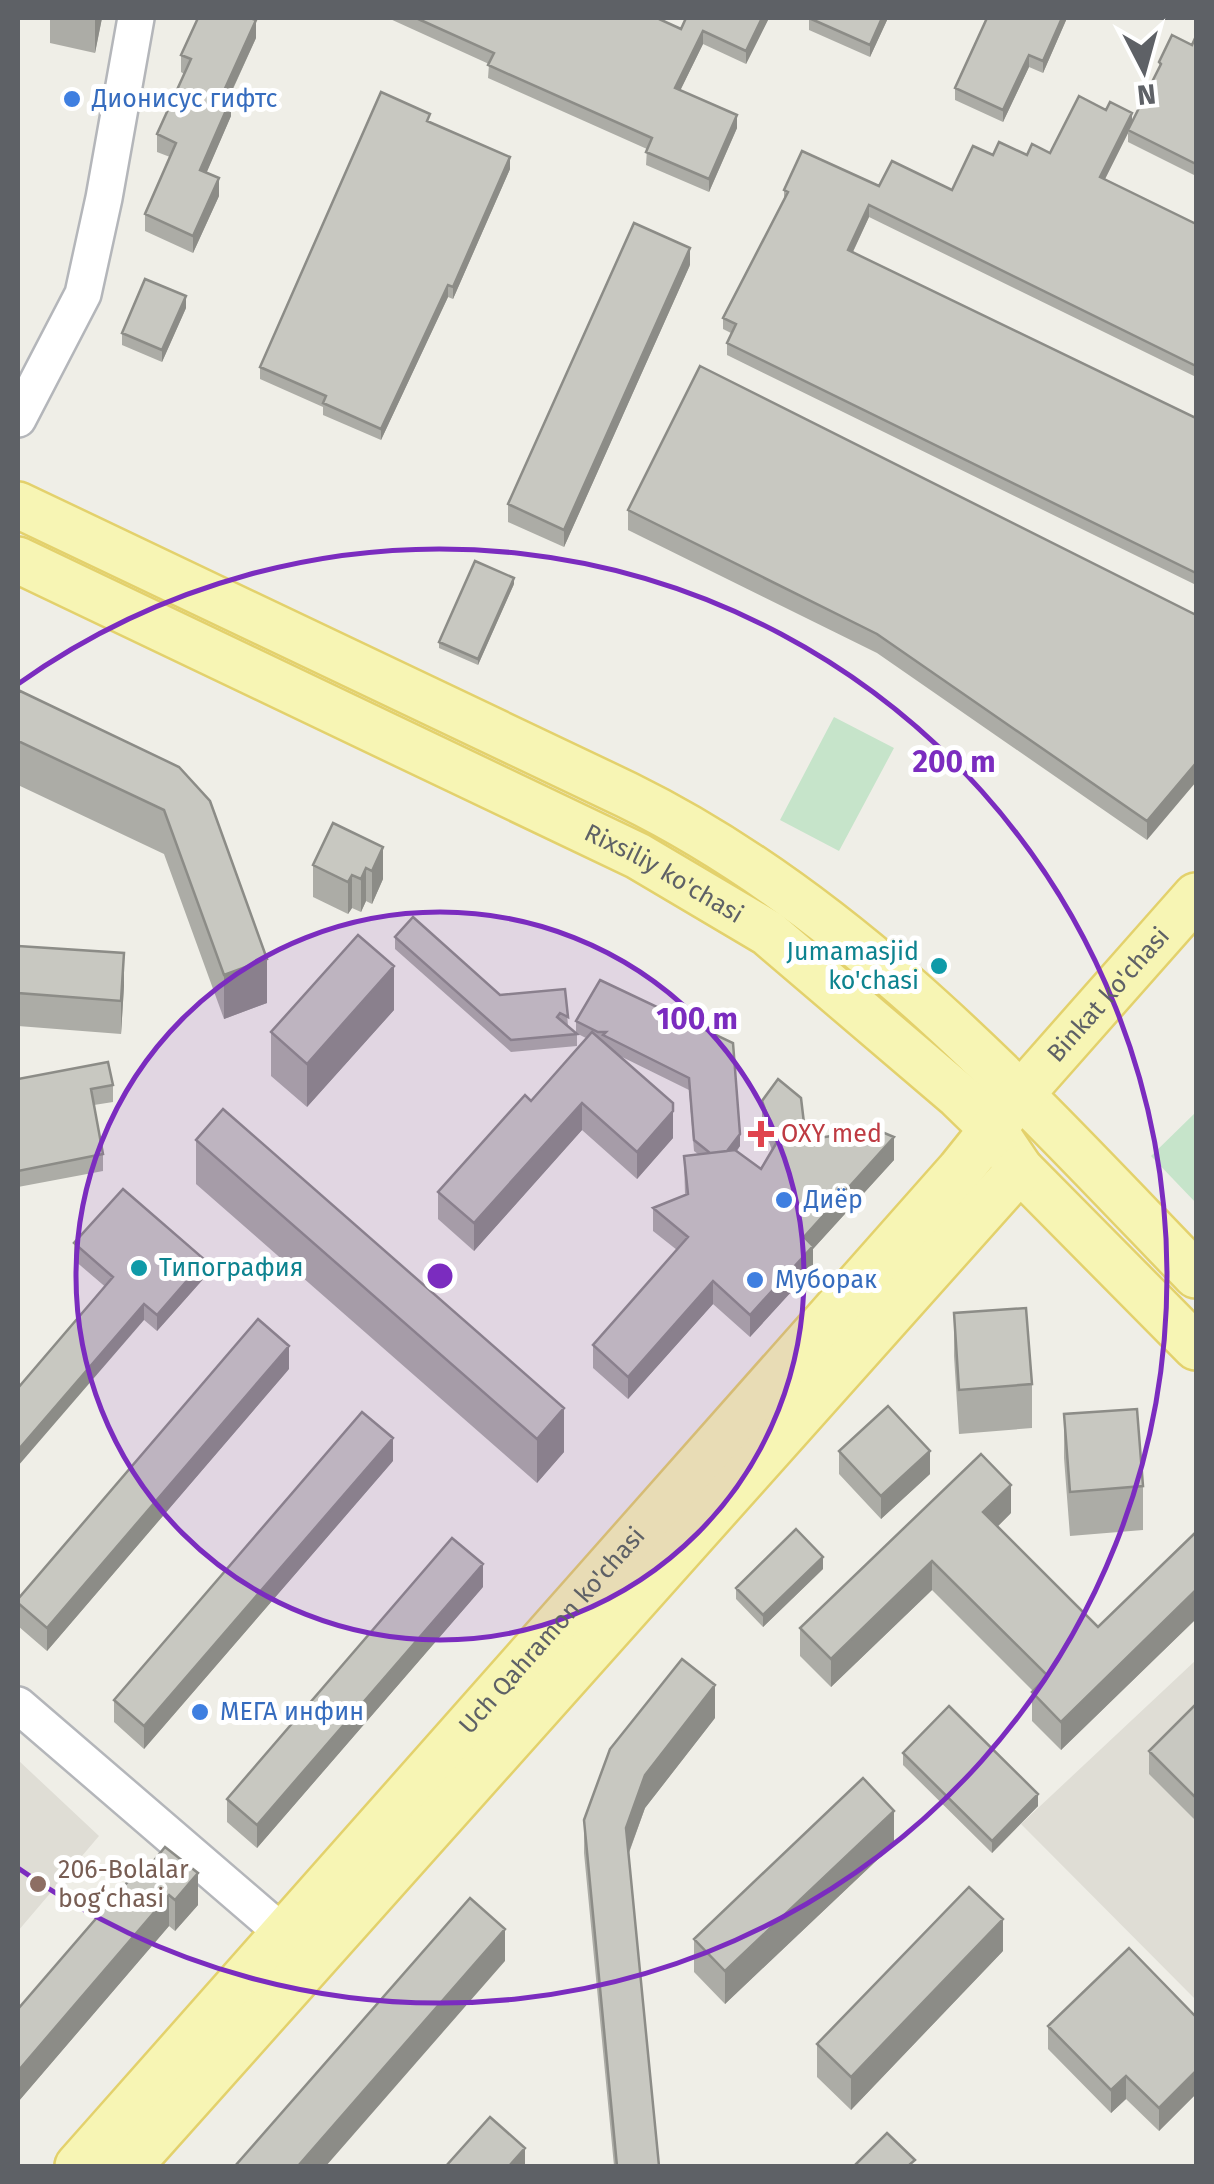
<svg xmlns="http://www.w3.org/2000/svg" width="1214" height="2184" viewBox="0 0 1214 2184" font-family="'Fira Sans',sans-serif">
<rect width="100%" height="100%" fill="#efeee7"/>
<path fill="#dfddd5" d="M1196 1660V2000L1021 1824Z
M18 1760 99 1836 18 1931Z"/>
<path fill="#c6e4ca" d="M834 717 894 748 839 851 780 820Z
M1196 1112V1203L1151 1156Z"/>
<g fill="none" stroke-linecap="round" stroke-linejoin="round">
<g stroke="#b4b6ba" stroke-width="40">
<path id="minor" d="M18 419 83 294 104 198 136 18
M18 1705 284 1934"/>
</g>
<g stroke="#e3d16c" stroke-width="50">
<g id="major">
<path d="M18 505 627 795C853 906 1024 1097 1196 1275"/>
<path id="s1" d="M18 560 638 856 768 933 959 1096 993 1129 1020 1169 1196 1347"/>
<path id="s2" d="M78 2166 960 1170 1021 1094 1196 896"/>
<path d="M129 2166 1020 1169"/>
</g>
</g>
<use href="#minor" stroke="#fff" stroke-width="35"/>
<use href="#major" stroke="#f7f5b4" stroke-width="45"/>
</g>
<path fill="#acaca6" d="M50 18H102L95 53 50 43Z
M388 18H657L681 29 686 18H769L746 64 703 44 680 91 737 128 709 192 646 165 647 149 488 78 489 64Z
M809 18H888L870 57 809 30Z
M1067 18 1043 73 1029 67 1003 122 955 100V88Z
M1196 36V176L1128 142V133L1105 179 1196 224V377L869 217 853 252 1196 418V585L727 355V343L731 333 723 329V318L784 200V190L879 186 952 190 993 155 1050 153 1132 122 1159 69V62L1192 45Z
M256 38 229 98 231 116 206 173 219 196 193 253 145 231V214L170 157 157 152V134L184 74 181 72V55Z
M430 122 510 169 453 299 448 297 381 440 323 415V407L260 379V367Z
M690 265 564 547 508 522V504Z
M186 308 162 362 122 345V333Z
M628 510 1196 615 1147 840 877 653 628 530Z
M514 584 478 665 439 648V642Z
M18 690 179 767 267 1003 224 1019 164 854 18 785Z
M333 823 383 879 372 904 366 901 361 912 352 908 348 914 313 897V865Z
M395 937 500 995 565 989 568 1026 577 1034V1046L511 1052 395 949Z
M18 946 124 986 121 1034 18 1026Z
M394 1010 307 1107 271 1076V1032Z
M576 1021 733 1043 740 1146 737 1151 761 1169 772 1150 762 1124V1101L806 1140 894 1160 813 1249V1268L750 1337 713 1304 628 1399 593 1368V1345L677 1250 653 1231V1208L685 1195 684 1156 698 1154 694 1151 689 1090 616 1054 673 1138 637 1179 582 1130 474 1251 438 1219V1192L531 1101 586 1038 576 1033Z
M18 1079 113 1085V1102L94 1105 103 1154V1171L18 1187Z
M196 1140 564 1452 537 1483 196 1184Z
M74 1243 205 1277 157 1331 74 1260Z
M954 1313 1032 1384V1428L959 1434 954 1356Z
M289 1369 47 1651 18 1626V1599Z
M1064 1414 1143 1486V1530L1070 1536 1064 1458Z
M839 1451 930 1474 881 1519 839 1474Z
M393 1461 144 1749 114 1722V1700Z
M1011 1513 997 1527 1098 1627 1196 1532V1619L1061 1750 1032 1721V1692L1033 1691 932 1590 831 1687 800 1656V1628Z
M823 1569 763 1627 736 1599V1588Z
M483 1587 257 1848 227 1822V1799Z
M1196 1704V1821L1149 1774V1751Z
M715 1718 645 1808 629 1853 659 2166H614L584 1853V1820Z
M903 1753 1038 1806 992 1853 903 1765Z
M894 1844 725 2004 694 1972V1939Z
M143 1874 198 1905 175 1931 169 1926 18 2102V2009Z
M1003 1951 851 2110 817 2077V2044Z
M1196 2017V2094L1159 2131 1126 2099 1111 2113 1048 2049V2026Z"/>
<path fill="#8c8c87" d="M95 18H102L95 53Z
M762 18H769L746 64V51Z
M882 18H888L870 57V45Z
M1062 18H1067L1043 73V61Z
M256 20V38L222 112V95Z
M703 31V44L675 101V88Z
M1029 55V67L1003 122V110Z
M231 99V116L200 188V170Z
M1132 113V125L1128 130V133L1100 189V177Z
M737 115V128L709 192V179Z
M510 157V169L453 299V287Z
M219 178V196L193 253V236Z
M869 205V217L848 262V250Z
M690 248V265L564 547V530Z
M448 285V297L381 440V429Z
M186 296V308L162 362V350Z
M514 578V584L478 665V659Z
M1196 763V782L1147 840V821Z
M383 847V879L372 904V871Z
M366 868V901L361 912V879Z
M352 875V908L348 914V882Z
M124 953V986L121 1034V1001Z
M267 959V1003L224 1019V975Z
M394 966V1010L307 1107V1064Z
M582 1103V1130L474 1251V1223Z
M673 1111V1138L637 1179V1152Z
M740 1134V1146L720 1172V1160Z
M894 1137V1160L813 1249V1268L750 1337V1315L804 1237Z
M205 1260V1277L157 1331V1315Z
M713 1281V1304L628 1399V1377Z
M144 1304V1320L18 1466V1450Z
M289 1346V1369L47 1651V1628Z
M564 1408V1452L537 1483V1439Z
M393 1438V1461L144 1749V1726Z
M930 1451V1474L881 1519V1496Z
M1011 1485V1513L983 1541V1512Z
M823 1557V1569L763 1627V1615Z
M932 1561V1590L831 1687V1659Z
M483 1564V1587L257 1848V1825Z
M1196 1590V1619L1061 1750V1722Z
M715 1685V1718L645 1808 626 1860V1828L645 1775Z
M1038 1794V1806L992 1853V1841Z
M894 1811V1844L725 2004V1971Z
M198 1873V1905L175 1931V1900Z
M169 1895V1926L18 2102V2071Z
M1003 1919V1951L851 2110V2077Z
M505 1929V1961L326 2166H298Z
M1196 2071V2094L1159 2131V2108Z
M1126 2076V2099L1111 2113V2090Z
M525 2148V2166H509Z"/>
<path fill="#c8c8c1" stroke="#8c8c87" stroke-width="2.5" d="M198 18H250L256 20 222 95 231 99 200 170 219 178 193 236 145 214 176 143 157 134 191 59 181 55Z
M416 18H657L681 29 686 18H762L746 51 703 31 675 88 737 115 709 179 646 152 652 138 488 65 494 53Z
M809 18H882L870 45Z
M987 18H1062L1043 61 1029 55 1003 110 955 88Z
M1172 35 1192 45 1196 36V164L1128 130 1161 64 1159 62Z
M381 92 430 114 427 121 510 157 453 287 448 285 381 429 323 403 326 396 260 367Z
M1079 96 1106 110 1110 102 1132 113 1100 177 1196 224V366L869 205 848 250 1196 418V573L727 343 736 324 723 318 788 192 784 190 802 151 879 186 892 161 952 190 973 146 993 155 999 142 1027 155 1032 144 1050 153Z
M634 223 690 248 564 530 508 504Z
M145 279 186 296 162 350 122 333Z
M700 366 1196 615V763L1147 821 877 634 628 510Z
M475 561 514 578 478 659 439 642Z
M18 690 179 767 210 801 267 959 224 975 164 810 18 741Z
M333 823 383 847 372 871 366 868 361 879 352 875 348 882 313 865Z
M413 917 500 995 565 989 568 1017 560 1013 557 1017 577 1034 511 1040 395 937Z
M358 935 394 966 307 1064 271 1032Z
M18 946 124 953 121 1001 18 993Z
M600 980 733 1043 740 1134 727 1151 710 1153 694 1140 689 1078 603 1035 606 1032H598L576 1021Z
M592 1032 673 1103V1111L637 1152 582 1103 474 1223 438 1192 525 1095 531 1101Z
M108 1062 113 1085 91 1089 103 1154 18 1171V1079Z
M778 1079 801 1098 806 1140 875 1129 894 1137 804 1237 813 1246 750 1315 713 1281 628 1377 593 1345 688 1237 653 1208 688 1194 684 1156 735 1150 761 1169 777 1142 762 1101Z
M223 1109 564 1408 537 1439 196 1140Z
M123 1189 205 1260 157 1315 144 1304 18 1450V1388L113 1277 74 1243Z
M1026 1308 1032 1384 959 1390 954 1313Z
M258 1319 289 1346 47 1628 18 1603V1599Z
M888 1406 930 1451 881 1496 839 1451Z
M1137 1409 1143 1486 1070 1492 1064 1414Z
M362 1412 393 1438 144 1726 114 1700Z
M981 1454 1011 1485 983 1512 1098 1627 1196 1532V1590L1061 1722 1032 1692 1048 1676 932 1561 831 1659 800 1628Z
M796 1529 823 1557 763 1615 736 1588Z
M452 1538 483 1564 257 1825 227 1799Z
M682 1659 715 1685 645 1775 626 1828 659 2166H617L584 1820 610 1749Z
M1196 1704V1798L1149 1751Z
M949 1706 1038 1794 992 1841 903 1753Z
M863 1778 894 1811 725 1971 694 1939Z
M165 1847 198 1873 175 1900 169 1895 18 2071V2009L138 1870 143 1874Z
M969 1887 1003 1919 851 2077 817 2044Z
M470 1898 505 1929 298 2166H235Z
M1129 1948 1196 2017V2071L1159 2108 1126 2076 1111 2090 1048 2026Z
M490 2117 525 2148 509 2166H446Z
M887 2133 915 2160 908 2166H854Z"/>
<circle cx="440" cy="1276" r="364" fill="#7b2cbf" fill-opacity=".12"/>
<g fill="none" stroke="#7b2cbf" stroke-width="5">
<circle cx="440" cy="1276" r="364"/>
<path d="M18 684A727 727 0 1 1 18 1868"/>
</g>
<g fill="#3f7fe0" stroke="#fff" stroke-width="4">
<circle cx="72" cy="99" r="10"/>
<circle cx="784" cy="1200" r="10"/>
<circle cx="755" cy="1280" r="10"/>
<circle cx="200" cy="1712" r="10"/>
</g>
<g fill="#0f9aa8" stroke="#fff" stroke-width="4">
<circle cx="939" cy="966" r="10"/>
<circle cx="139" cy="1268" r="10"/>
</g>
<path fill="#e0444e" stroke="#fff" stroke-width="4" d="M756 1119h10v10h10v10h-10v10h-10v-10h-10v-10h10z"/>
<circle fill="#8d6e63" stroke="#fff" stroke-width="4" cx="38" cy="1884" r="10"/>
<g text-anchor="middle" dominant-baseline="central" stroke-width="10" stroke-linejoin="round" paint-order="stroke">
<g font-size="25" fill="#366cbe" stroke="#fff" text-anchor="start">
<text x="92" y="99">Дионисус гифтс</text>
<text x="804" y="1200">Диёр</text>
<text x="775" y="1280">Муборак</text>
<text x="220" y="1712">МЕГА инфин</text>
</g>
<g font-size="25" fill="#5e6166" stroke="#fff">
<text stroke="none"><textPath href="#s1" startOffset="718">Rixsiliy ko'chasi</textPath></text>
<text stroke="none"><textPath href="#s2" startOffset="1560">Binkat ko'chasi</textPath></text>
<text stroke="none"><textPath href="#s2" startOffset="715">Uch Qahramon ko'chasi</textPath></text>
</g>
<g font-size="25" fill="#0d838f" stroke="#fff" text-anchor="end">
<text x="919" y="952">Jumamasjid<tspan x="919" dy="29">ko'chasi</tspan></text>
<text x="159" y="1268" text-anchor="start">Типография</text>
</g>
<g font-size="25" fill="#be3a42" stroke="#fff" text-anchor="start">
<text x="781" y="1134">OXY med</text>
</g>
<g font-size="25" fill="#785e54" stroke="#fff" text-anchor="start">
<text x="58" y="1870">206-Bolalar<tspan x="58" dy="29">bogʻchasi</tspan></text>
</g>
</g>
<circle cx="440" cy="1276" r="15" fill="#7b2cbf" stroke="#fff" stroke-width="5"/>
<g font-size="30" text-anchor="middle" font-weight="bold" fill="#7b2cbf" stroke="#fff" stroke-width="10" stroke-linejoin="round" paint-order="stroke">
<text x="954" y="772">200 m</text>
<text x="697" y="1029">100 m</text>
</g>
<rect width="1214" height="2184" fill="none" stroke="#5e6166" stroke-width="40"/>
<g transform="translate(1144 70) rotate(174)" stroke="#ffffff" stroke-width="8" paint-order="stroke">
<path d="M0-8L18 38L0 25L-18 38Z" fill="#5e6166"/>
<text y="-15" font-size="28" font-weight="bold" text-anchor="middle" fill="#5e6166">N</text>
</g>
</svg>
